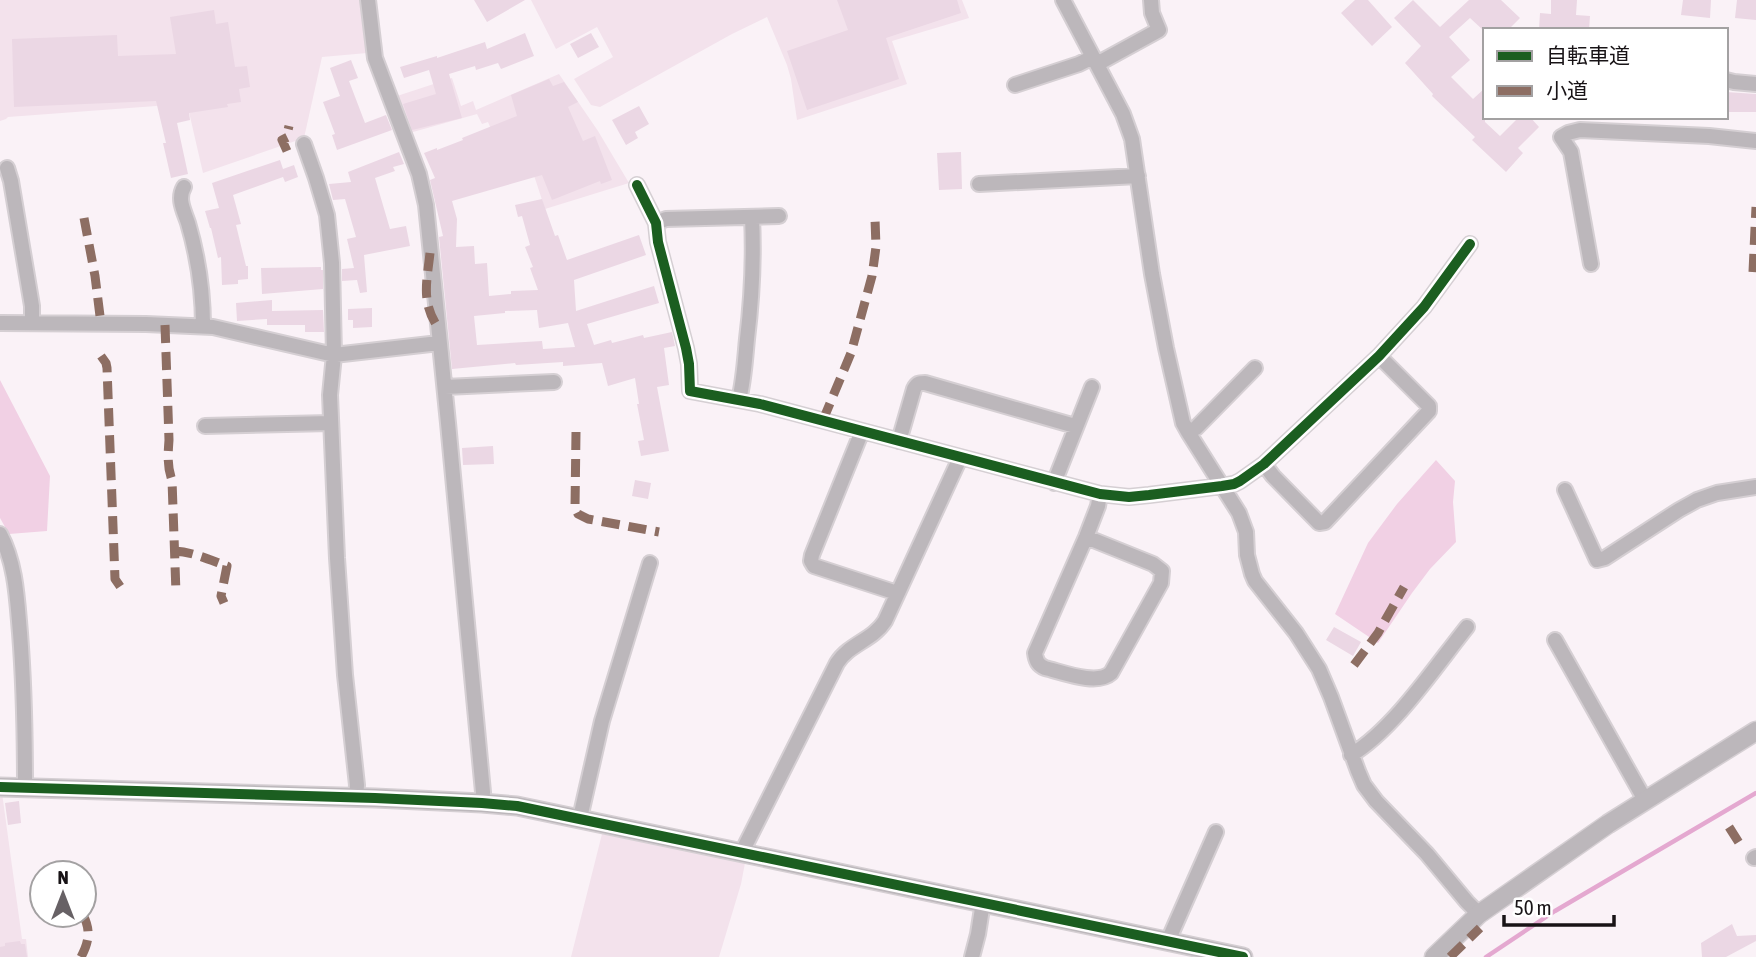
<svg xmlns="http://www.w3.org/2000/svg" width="1756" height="957" viewBox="0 0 1756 957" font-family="'Asap Condensed','Noto Sans JP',sans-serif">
<rect width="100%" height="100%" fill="#faf2f7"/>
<path fill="#f3e2ec" d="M0 0H363L367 53 322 57 304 138 203 173 186 99 156 106 8 117 6 119 0 121Z
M531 0H962L969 18 892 41 907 84 797 120 791 79 787 65 767 17 732 34 600 107 591 105 574 79 613 57 597 27 556 49Z
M559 74 598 131 629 183 545 209 527 154 504 159 488 122 482 124 477 114 413 132 409 131 394 97 452 78 461 106 473 101 476 110Z
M0 793H2L22 939H26L28 957H0Z
M602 834 745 863 741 884 719 957H571Z"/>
<path fill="#f1d0e4" d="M0 380 50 476 47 531 9 534 0 518Z
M1436 460 1455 481 1453 502 1456 542 1430 569 1412 593 1378 643 1335 614 1368 543 1397 504Z"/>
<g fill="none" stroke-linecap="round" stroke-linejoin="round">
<path stroke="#e4a8d0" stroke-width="4.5" d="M1486 957 1555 911 1756 793"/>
</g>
<path fill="#ebd7e4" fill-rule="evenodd" d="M474 0H525L487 22Z
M837 0H957L961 13 886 38 899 79 807 110 787 51 848 30Z
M1355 0H1368L1392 27 1372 46 1341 13Z
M1413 0 1440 27 1469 0H1501L1520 18 1508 30H1483L1470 18 1449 37 1470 60 1451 77 1473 99 1485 88V122L1500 136 1519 117H1530L1539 127 1518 148 1523 153 1506 172 1472 140 1475 137 1432 96 1433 94 1405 63 1421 46 1394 18Z
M1551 0H1577L1576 15 1590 16 1589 30H1539L1540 13 1551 14Z
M1683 0H1711L1710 18 1681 15Z
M1737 0H1756V20L1735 18Z
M214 10 216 24 228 22 235 67 247 66 250 87 239 89 241 102 227 104 228 107 189 113 190 120 177 123 188 174 171 178 163 143H166L156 101 14 107 12 39 117 35 118 56 176 54 170 17Z
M525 33 534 56 501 69 498 63 476 70 475 66 449 74 462 118 412 130 403 104 436 94 429 70 404 78 400 67 437 56V58L485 42 487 49Z
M591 33 599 47 578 58 570 44Z
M351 60 358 78 349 81 365 123 386 115 392 130 337 150 332 135 335 134 323 102 340 96 330 68Z
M549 79 553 86 564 82 578 102 568 107 583 141 595 136 612 180 601 184 600 181 552 200 542 175 452 201 457 219 456 247 474 246 475 264 487 263 489 296 511 294V291L538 290 530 268 533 267 525 247 530 245 522 216 518 217 515 205 542 199 555 236 558 235 567 260 639 235 646 255 574 280 576 311 654 286 659 303 587 324 594 345 611 340 612 343 643 335 644 338 672 332 675 346 664 348 669 385 657 387 669 451 641 456 638 441 644 440 637 404H639L635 378 608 386 602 363 563 366V362L516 365 515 363 452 369 439 237 443 236 430 180 435 178 424 153 437 148V150L463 140 462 138 517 116 511 95ZM537 310 539 328 568 323 575 347 543 349 542 341 477 345 474 316 505 313V311Z
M1726 92 1756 94V112H1726Z
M639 106 649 124 635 132 638 138 626 145 612 120Z
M399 152 404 164 393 167 395 171 375 178 390 229 406 226 410 246 364 255 367 292 360 293 357 280 342 281V269L354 268 347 239 356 237 345 199 333 200 329 184 351 182 348 172Z
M961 152 962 189 939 190 937 153Z
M280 160 283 169 294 165 298 177 285 182 283 177 233 195 241 224 236 225 246 266H248V279L238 280V284L222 285 221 257 218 258 211 228H210L205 211 219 208 212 183Z
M321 267V270H323V289L262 294 261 268Z
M272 300V311L323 310 324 332H305V325H267V319L237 321 236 303Z
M372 308V327L353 328V320H348V309Z
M493 446 494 464 463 465 462 448Z
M635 480 651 483 648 499 632 496Z
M1334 627 1361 642 1353 656 1326 640Z
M19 801 21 823 8 825 5 803Z
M1732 924 1737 936 1756 935V941L1726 957H1702L1701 943Z
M20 941 21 944H25L27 957H0V947L5 946V943Z"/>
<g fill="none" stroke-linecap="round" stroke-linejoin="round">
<g stroke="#d5cfd3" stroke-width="18">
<path id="minor" d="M368 0 375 58 419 174 426 205 448 423 483 792 482 803
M1063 0 1123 114 1132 139 1152 274 1166 348 1183 423 1188 432 1239 513 1246 532 1247 555 1252 574 1255 581 1296 633 1319 669 1331 697 1358 771 1364 785 1376 801 1427 854 1467 902 1479 914
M1097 64 1159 30 1152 13 1151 0
M1726 80 1734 82 1756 84
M1015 85 1079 64 1093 57
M304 144 316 178 327 215 332 263 334 355 330 395 337 558 345 675 357 785 356 798
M7 168 11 181 32 306V323
M979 184 1138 176
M637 185 656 223 658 242 686 348 689 364 690 391 760 404 1100 494 1129 497 1149 495 1222 486 1234 484 1240 481 1264 464 1379 356 1424 307 1470 244
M184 187C177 199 184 211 188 223 198 257 203 290 203 326
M656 223 666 219 779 216
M1591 264 1571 152 1561 137 1568 133 1580 130 1709 136 1756 141
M0 323 146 324 213 327 334 355 439 343
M445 387 554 382
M739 400C744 380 745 359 747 339 752 298 754 258 752 217
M205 426 331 423
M862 431 812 555 811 561 814 566 897 593
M1188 432 1196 428 1255 368
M899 441 914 389C917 383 919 383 925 383L1075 426
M1264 464 1273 476 1319 523 1325 522 1429 411V406L1379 356
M1054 483 1092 387
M1565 490 1597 560 1605 558 1679 510 1697 500 1717 493 1756 487
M0 534C16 564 17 599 20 633 24 684 25 736 25 788
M1086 537 1153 564 1162 571 1161 583 1111 673C1097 686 1062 672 1045 668 1038 665 1036 661 1035 653L1086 537 1098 506 1100 494
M1555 640 1645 800
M1351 755C1394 729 1435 667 1467 627
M580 818 602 721 650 563
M742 852 837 663C849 644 873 640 885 621L960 458
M1754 858 1756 857
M1168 941 1216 832
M972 957 978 934 983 902"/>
</g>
<g stroke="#d5cfd3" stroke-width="21">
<path id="tertiary" d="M0 787 375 798 482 803 517 806 1243 957
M1434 957 1479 914 1608 824 1756 731"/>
</g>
<use href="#minor" stroke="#bcb7bb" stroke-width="14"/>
<use href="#tertiary" stroke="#bcb7bb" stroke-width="18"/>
<path stroke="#8d6e63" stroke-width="9" stroke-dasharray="18 9" stroke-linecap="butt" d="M287 151 282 140 288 137 287 134 289 126
M84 218 95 276 101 324
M430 253C427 281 421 301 437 326
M1753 272 1756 207
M165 325 169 440C168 454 167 467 172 480L176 593
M101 356 106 363 107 368 115 579 124 592
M823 420 851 353 872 276 876 247 875 219
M576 432 575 508 578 514 588 519 659 532
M175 551C193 552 210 560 227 566L221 596 224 603
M1354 665 1378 633 1404 587
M1729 827 1741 846 1745 847
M81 957C89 942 91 930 83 915
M1450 957 1480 928"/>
<g stroke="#fff" stroke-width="15">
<path id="cycleway" d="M637 185 656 223 658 242 686 348 689 364 690 391 760 404 1100 494 1129 497 1149 495 1222 486 1234 484 1240 481 1264 464 1379 356 1424 307 1470 244
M0 787 375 798 482 803 517 806 1243 957"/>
</g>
<use href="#cycleway" stroke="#1b5e20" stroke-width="10"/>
</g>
<rect x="1483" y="28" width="245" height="91" fill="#ffffff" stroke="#a3a1a2" stroke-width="2"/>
<rect x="1497" y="51" width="35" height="10" fill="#1b5e20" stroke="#a3a1a2" stroke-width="2"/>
<text x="1546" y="63" font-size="21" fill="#181316">自転車道</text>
<rect x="1497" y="86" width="35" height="10" fill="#8d6e63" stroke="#a3a1a2" stroke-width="2"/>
<text x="1546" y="98" font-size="21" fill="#181316">小道</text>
<g transform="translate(63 894)"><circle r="33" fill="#ffffff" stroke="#a3a1a2" stroke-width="2"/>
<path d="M0-5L12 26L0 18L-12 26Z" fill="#676165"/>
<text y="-10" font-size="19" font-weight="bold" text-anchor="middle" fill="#181316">N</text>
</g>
<path d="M1504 915v10h110v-10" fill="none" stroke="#181316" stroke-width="3.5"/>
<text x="1514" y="915" font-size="21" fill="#181316" stroke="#ffffff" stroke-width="5" paint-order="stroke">50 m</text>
</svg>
